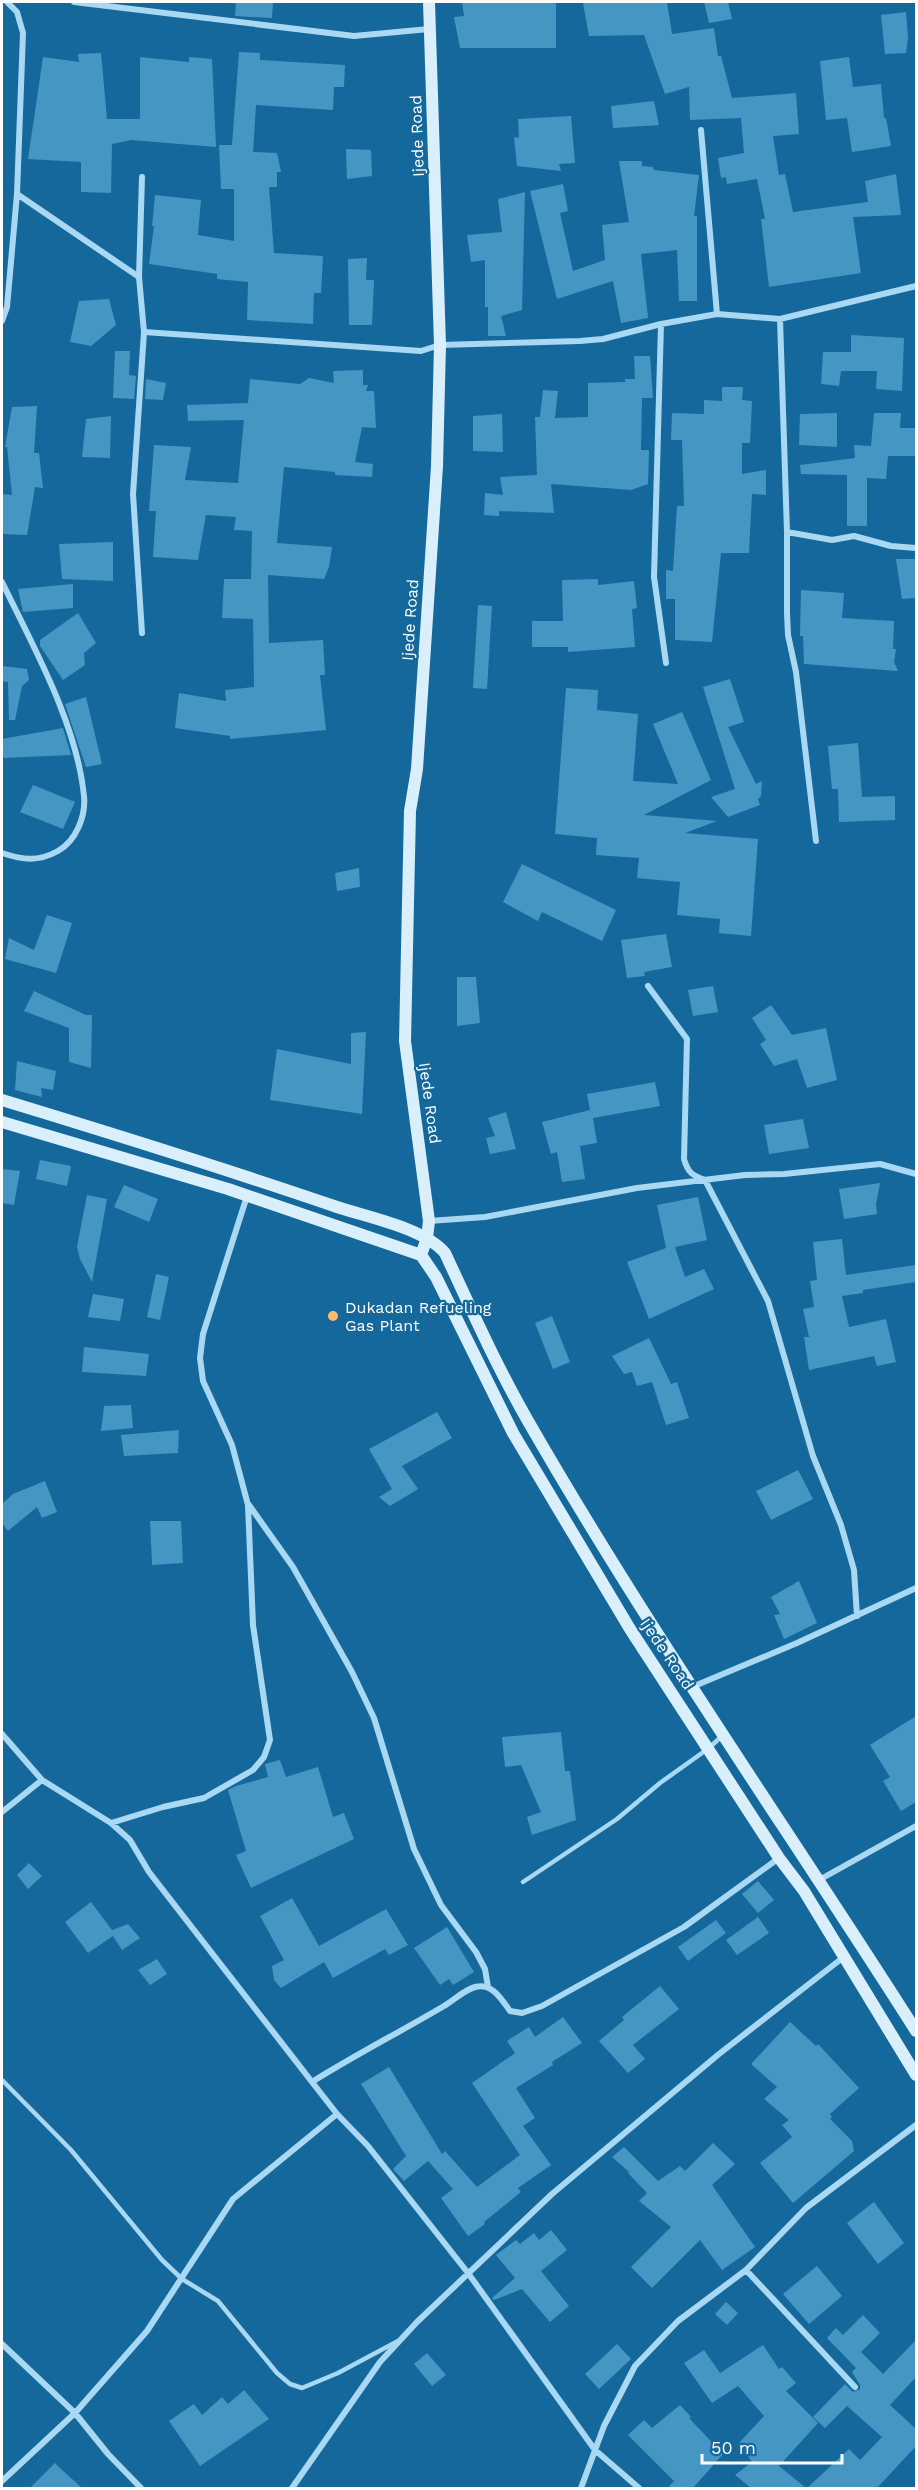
<svg xmlns="http://www.w3.org/2000/svg" width="918" height="2490" viewBox="0 0 918 2490" font-family="'Work Sans',sans-serif">
<rect width="100%" height="100%" fill="#15689b"/>
<path fill="#4696c4" d="M236 2H273L272 18 235 16Z
M462 2H556V48H460L454 17 464 16Z
M667 2 672 34 714 28 718 56H721L732 98 796 93 799 134 773 136 779 175 785 174 793 212 868 202 865 181 896 174 901 215 853 217 861 273 769 287 761 219H765L757 179 727 184 726 177 721 178 718 158 744 153 741 118 690 120 689 87 665 94 644 35 589 36 583 3Z
M704 2H728L732 19 709 23Z
M906 12 908 38 906 53 885 54 881 15Z
M239 52 260 53V60L345 65 344 87H334L333 110 256 105 253 152 277 153 281 172H277V187H269L274 253 323 256 321 293H314L313 324 247 320 248 282 217 279V274L149 264 154 226H152L155 195 201 200 198 235 234 241V189H221L219 145H232Z
M101 53 107 119H140V57L189 62V57L212 59 216 147 131 140 112 144 111 193 81 192V162L28 159 43 57 79 62 78 54Z
M849 57 853 87 881 84 884 118H886L891 146 852 152 847 118 826 120 820 61Z
M654 101 659 125 613 128 611 106Z
M571 116 575 163 559 164 561 171 517 166 514 137 519 138 518 119Z
M346 149 371 150 372 176 347 179Z
M619 161H642V166L653 167 654 170 699 175 694 216H697V301H679L677 250 641 254 648 318 621 323 613 281 557 299 530 191 563 184 568 211 560 213 573 271 605 260 602 225 629 222Z
M525 192 522 310 501 316 506 336H488V307H485V260L471 262 467 235 502 232 498 199Z
M367 258 366 280H374L372 325H349L348 259Z
M109 299 116 325 91 346 70 342 79 301Z
M851 335 904 338 902 391 876 389 877 371H841L839 386 821 384 823 352H851Z
M115 351H130L129 375 136 376 134 399 113 398Z
M634 356H650L653 398H642L641 450H649L648 484 631 490 551 484 554 513 499 511V516L484 515 485 493 503 495 500 477 537 475 535 417H540L543 390 558 391 555 418 588 417V383L625 382V379H635Z
M363 370V385H368L366 391H374L376 428 362 427 355 462 373 464 372 477 335 475V472L284 467 277 543 332 547 329 567 324 579 268 575 269 643 323 640 325 675H320L326 730 230 739V736L175 728 179 693 226 701 225 690 254 687 253 619 222 618 224 579H251L252 531 234 530 236 517 206 515 198 560 153 557 156 511H149L154 445 191 447 185 480 238 483 244 420 188 421 187 405 248 403 250 379 300 384 309 378 334 383 333 371Z
M146 379 166 383 163 400 145 399Z
M722 387H743L742 400 752 401 750 443H742V474L766 470V495L752 494 749 553H721L712 642 675 640V599H666V570L673 571 677 506H684L682 440H671L672 413 704 414V400L722 401Z
M37 406 34 453H39L43 488 35 487 27 535 2 534V494L12 495 7 447H5L12 407Z
M837 413V447L799 445 800 414Z
M874 413H901L900 428H916V456H888L886 479 867 478V526H847V475L801 474 800 465 855 458 854 445 871 446Z
M502 414 503 452 473 451V416Z
M111 416 110 458 82 457 86 419Z
M113 542V581L62 579 59 544Z
M896 559H916V598L902 599Z
M598 579V585L634 581 637 608 632 609 635 647 568 652V647H532V621H563L562 580Z
M73 584V608L23 612 18 589Z
M801 590 844 593 842 618 894 621 893 649H896L894 662 898 671 804 664 803 636H800Z
M478 605 492 606 487 689 473 688Z
M78 613 96 643 84 653 85 665 63 680 40 646V640Z
M2 666 27 669 29 680 22 686 15 720H9L8 682 2 681Z
M730 679 744 722 728 727 756 784 762 781 761 796 758 799 760 805 728 817 711 797 735 789 703 687Z
M566 688 598 690 597 710 638 714 633 781 678 784 653 724 682 712 711 780 644 815 717 821 685 833 758 839 751 936 719 933 720 919 677 915 680 882 637 878 639 858 596 855 597 838 555 834Z
M86 697 102 764 86 767 65 704Z
M63 728 71 755 2 758V739Z
M858 743 862 797 895 796V820L839 822 838 789H832L828 746Z
M33 785 75 802 63 829 20 812Z
M522 864 616 910 602 941 542 912 538 921 503 902Z
M359 868 360 887 337 891 335 873Z
M47 915 72 923 56 973 5 959 9 938 34 950Z
M666 934 672 967 644 972 645 976 627 978 621 940Z
M457 977H476L480 1023 457 1026Z
M713 986 718 1012 693 1016 688 990Z
M34 991 86 1015H92L91 1068 69 1062V1028L24 1011Z
M771 1005 792 1035 826 1028 837 1080 807 1088 797 1059 774 1066 760 1044 766 1040 752 1018Z
M366 1032 362 1114 270 1100 277 1049 351 1064V1033Z
M17 1061 56 1071 53 1090 41 1088 42 1097 15 1090Z
M655 1082 660 1106 593 1118 597 1143 580 1146 585 1179 562 1182 557 1152 551 1154 542 1122 590 1110 587 1094Z
M506 1112 516 1149 490 1154 486 1138 495 1136 488 1118Z
M803 1119 809 1148 769 1154 764 1125Z
M40 1160 71 1166 67 1186 36 1179Z
M2 1169 20 1171 14 1205 2 1203Z
M880 1183 876 1204 877 1214 844 1219 839 1189Z
M124 1185 158 1199 149 1222 114 1207Z
M87 1195 107 1199 92 1282 80 1259 77 1247Z
M698 1197 707 1240 675 1247 685 1277 704 1269 714 1289 649 1319 627 1262 666 1248 657 1205Z
M842 1239 846 1275 916 1265V1282L863 1290V1293L842 1296 849 1327 886 1319 896 1362 877 1366 874 1356 809 1370 804 1337H809L803 1309 814 1307 810 1281 817 1280 813 1242Z
M156 1274 169 1277 160 1320 147 1317Z
M93 1294 124 1299 120 1321 88 1317Z
M552 1316 570 1362 553 1369 535 1323Z
M649 1338 671 1384 677 1382 689 1418 666 1425 652 1382 637 1386 632 1372 624 1374 612 1356Z
M84 1347 149 1354 146 1376 82 1372Z
M131 1405 133 1428 101 1431 104 1406Z
M437 1412 452 1438 402 1466 418 1489 390 1506 379 1497 392 1489 369 1449Z
M179 1430 178 1453 124 1456 121 1435Z
M798 1470 813 1499 771 1520 756 1491Z
M45 1481 57 1512 42 1518 37 1507 8 1531 2 1523V1504L13 1494Z
M150 1521H181L183 1563 152 1565Z
M799 1581 817 1623 784 1639 774 1615 780 1614 771 1597Z
M916 1716V1802L901 1811 883 1781 890 1777 870 1745Z
M561 1732 565 1771H570L576 1820 532 1835 527 1817 541 1812 521 1765 505 1767 502 1737Z
M280 1760 286 1777 318 1767 333 1817 344 1813 354 1839 251 1888 236 1855 246 1851 228 1790 236 1786 268 1777 265 1764Z
M29 1863 42 1876 28 1889 17 1875Z
M758 1881 774 1900 758 1913 742 1894Z
M292 1898 319 1946 386 1909 408 1945 389 1955 385 1949 333 1978 324 1962 281 1988 274 1980 272 1966 284 1960 260 1916Z
M91 1902 112 1930 128 1924 140 1938 122 1950 113 1936 88 1953 65 1922Z
M758 1917 769 1933 737 1955 726 1940Z
M716 1920 726 1933 688 1961 678 1947Z
M447 1927 474 1972 453 1985 449 1979 440 1985 414 1948Z
M157 1959 167 1974 150 1985 138 1970Z
M660 1986 679 2009 633 2045 645 2059 628 2073 599 2041 624 2020 622 2017Z
M563 2017 582 2043 552 2062 553 2065 516 2088 535 2118 523 2126 551 2165 518 2188 521 2192 484 2222 485 2224 468 2236 441 2198 453 2189 428 2161 404 2181 393 2169 406 2156 361 2084 389 2067 442 2154 445 2151 477 2187 520 2155 472 2083 515 2053 507 2041 529 2027 535 2037Z
M790 2022 816 2046 818 2044 859 2088 830 2114 832 2117 830 2119 852 2141 854 2151 793 2203 760 2163 792 2137 782 2125 789 2120 764 2099 777 2087 751 2064Z
M713 2143 735 2164 712 2185 755 2247 722 2270 700 2240 652 2288 631 2267 671 2227 639 2201 647 2193 628 2173 629 2172 612 2157 624 2147 658 2181 680 2166 685 2171Z
M874 2202 904 2243 878 2264 847 2223Z
M551 2230 567 2250 541 2271 569 2306 550 2322 522 2289 494 2300 492 2298 515 2278 496 2255 516 2240 520 2244 534 2233 539 2240Z
M817 2266 842 2296 809 2324 783 2294Z
M726 2302 738 2313 727 2325 715 2314Z
M863 2315 880 2333 861 2352 883 2374 916 2340V2377L890 2405 916 2429V2446L877 2488H807L849 2449 860 2460 882 2437 847 2406 825 2428 813 2417 845 2384 853 2392 860 2389V2385L852 2372 856 2368 827 2338 836 2328 843 2335Z
M617 2344 631 2359 599 2389 585 2374Z
M763 2345 779 2369 782 2367 796 2383 786 2391 818 2423 779 2466 806 2488H751L735 2475 752 2462 739 2443 764 2416 738 2386 712 2403 684 2363 704 2350 720 2373Z
M427 2353 446 2375 432 2386 414 2364Z
M244 2390 269 2419 200 2466 169 2421 194 2404 202 2415 222 2397 228 2404Z
M680 2405 691 2417 689 2418 723 2454 693 2488H668L674 2481 628 2435 644 2420 652 2428Z
M55 2463 60 2468 82 2488H30Z"/>
<g fill="none" stroke-linecap="round" stroke-linejoin="round">
<path stroke="#a9d8f3" stroke-width="4.5" d="M523 1882 617 1819 660 1783 709 1748 723 1735
M2 2080 71 2150 162 2260 182 2279 218 2301 277 2373 290 2384 302 2388 338 2373 398 2341"/>
<path stroke="#a9d8f3" stroke-width="6" d="M74 2 354 36 429 29
M701 130 717 314
M17 194 139 277
M780 319 787 532V613L788 635 796 672 816 841
M2 321 7 307 17 194 23 33 17 12 7 2
M661 324 654 577 666 663
M144 332 421 351 440 345 580 341 603 339 661 324 717 314 780 319 916 286
M787 532 832 540 854 536 891 546 916 548
M2 582C33 646 77 724 84 796 86 816 76 841 58 851 38 862 23 860 2 853
M142 633 133 494 144 332 139 277 142 177
M648 986 687 1039 684 1159C688 1173 692 1175 705 1180L768 1301 813 1456 841 1525 854 1570 857 1616
M429 1221 485 1217 637 1188 745 1175 784 1174 880 1164 916 1174
M249 1505 293 1567 352 1672 374 1718 414 1849 441 1905 476 1952 485 1969 488 1987
M692 1687 797 1643 916 1588
M2 1734 42 1780 111 1823 130 1840 149 1872 312 2082 337 2114 368 2146 468 2273 595 2450 639 2488
M2 1812 42 1780
M111 1823 163 1807 204 1798 253 1770 264 1757 270 1740 253 1625 248 1505 232 1445 203 1381 200 1358 203 1334 247 1196
M819 1880 916 1826
M312 2082C355 2055 400 2032 444 2006 453 2001 464 1990 475 1987 492 1982 502 2000 510 2011L522 2013 542 2006 684 1927 779 1858
M746 2270 855 2387
M2 2344 75 2413 108 2454 141 2488
M2 2481 75 2413 147 2331 233 2199 337 2114
M292 2488 380 2362 417 2322 552 2194 719 2054 845 1956
M581 2488 604 2426 635 2366 678 2321 746 2270 806 2208 916 2125"/>
<path stroke="#d9effc" stroke-width="12" d="M2 1100C114 1134 226 1169 337 1207 367 1217 424 1228 445 1253 471 1309 497 1367 528 1421 648 1630 787 1828 916 2031
M2 1122 228 1189 421 1255
M421 1255 427 1238 429 1221 405 1041 410 811 417 769 437 466 440 345 429 2
M421 1255 436 1277 513 1433 630 1629 779 1858 804 1891 916 2075"/>
</g>
<circle fill="#ffb96b" stroke="#15689b" stroke-width="2" cx="333" cy="1316" r="6"/>
<g text-anchor="middle" dominant-baseline="central" stroke-width="4.5" stroke-linejoin="round" paint-order="stroke">
<g font-size="16" fill="#fff" stroke="#15689b">
<text transform="translate(417 136) rotate(-92)">Ijede Road</text>
<text transform="translate(410 620) rotate(-86)">Ijede Road</text>
<text transform="translate(430 1103) rotate(82)">Ijede Road</text>
<text transform="translate(667 1654) rotate(56)">Ijede Road</text>
</g>
<g font-size="16" fill="#fff" stroke="#15689b" text-anchor="start">
<text x="345" y="1307">Dukadan Refueling<tspan x="345" dy="18">Gas Plant</tspan></text>
</g>
</g>
<rect width="918" height="2490" fill="none" stroke="#ffffff" stroke-width="6"/>
<path d="M702 2454v9h140v-9" fill="none" stroke="#ffffff" stroke-width="3"/>
<text x="711" y="2454" font-size="18" fill="#ffffff" stroke="#15689b" stroke-width="4.5" paint-order="stroke">50 m</text>
</svg>
